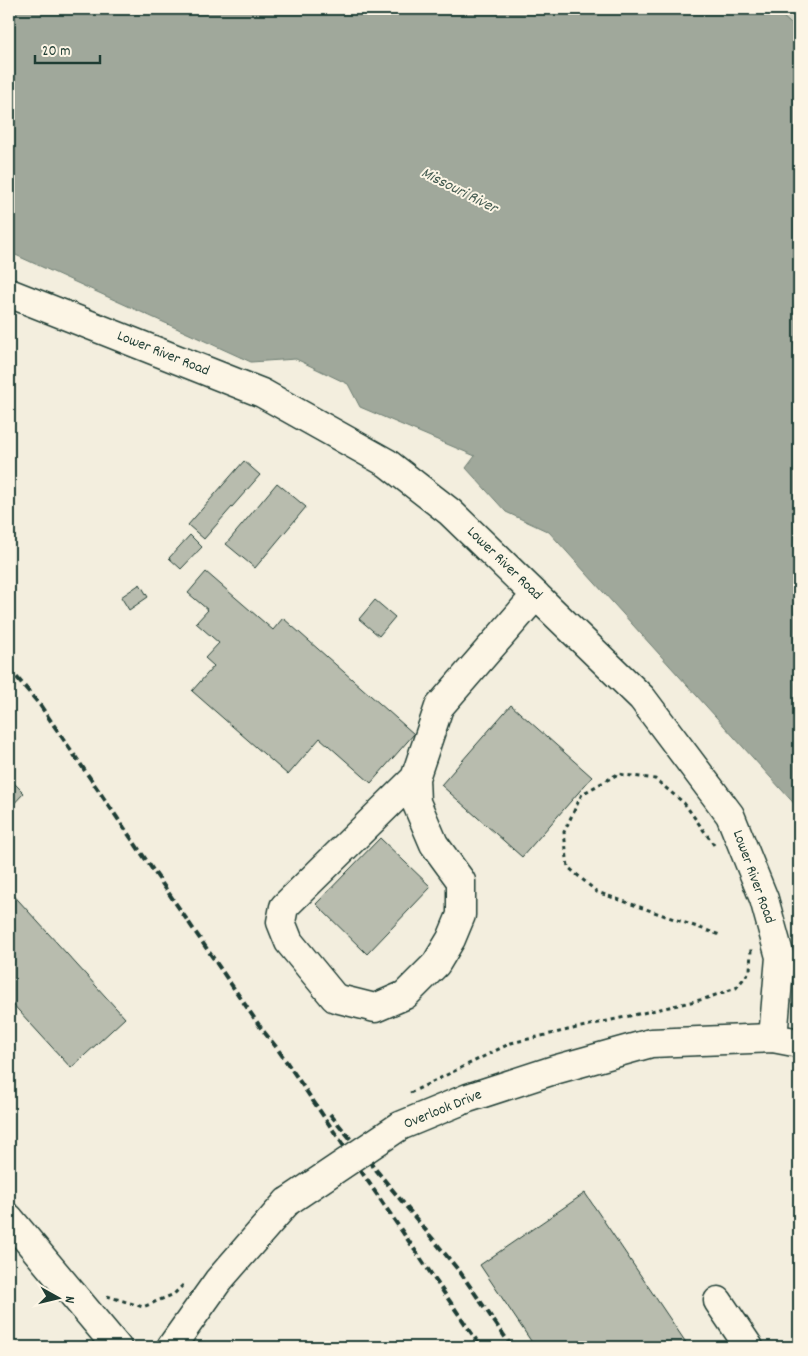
<svg xmlns="http://www.w3.org/2000/svg" width="808" height="1356" viewBox="0 0 808 1356" font-family="Dekko,sans-serif">
<rect width="100%" height="100%" fill="#f3eede"/>
<filter id="ink" filterUnits="userSpaceOnUse"><feTurbulence type="fractalNoise" baseFrequency=".02" numOctaves="2"/><feDisplacementMap in="SourceGraphic" scale="10" xChannelSelector="R" yChannelSelector="G"/><feConvolveMatrix kernelMatrix="1 2 1 2 8 2 1 2 1" color-interpolation-filters="sRGB"/></filter>
<g filter="url(#ink)">
<path fill="#d0d1c2" stroke="#78877b" d="M774 9H799V31Z"/>
<path fill="#a0a89b" stroke="#6c7d72" d="M9 9H774L799 31V809L549 532 506 512 466 468 475 456 360 407 348 384 296 359 251 362 9 252Z"/>
<path fill="#b8bcae" stroke="#1f3d34" d="M244 461 260 475 204 539 188 525Z
M277 483 306 507 255 568 226 544Z
M190 535 202 547 181 569 169 558Z
M206 572 273 630 283 618 414 734 371 783 320 738 288 775 192 691 214 666 205 658 219 643 196 623 208 610 188 593Z
M140 584 148 597 129 610 121 597Z
M375 600 395 617 379 636 359 619Z
M511 705 592 777 522 857 441 785Z
M9 778 24 793 9 809Z
M380 838 431 887 367 954 316 904Z
M9 890 125 1018 71 1068 9 1000Z
M585 1193 689 1347H535L480 1265Z"/>
<g fill="none" stroke-linecap="round" stroke-linejoin="round">
<g stroke="#1f3d34" stroke-width="31">
<path id="minor" d="M9 293 262 393 387 463 450 512 642 698 730 815 764 899 780 957 773 1038
M415 778 416 802 434 844 461 881V915L451 939 436 964 405 995 375 1008 335 998 289 942 281 922 284 907 415 778 439 707 536 595
M9 1218 117 1347
M718 1301 749 1347"/>
</g>
<g stroke="#1f3d34" stroke-width="31">
<path id="major" d="M400 1126 468 1098 554 1070 651 1043 773 1038 799 1043
M171 1347 218 1281 287 1202"/>
</g>
<path stroke="#1f3d34" stroke-width="3" stroke-dasharray="4 4" stroke-linecap="butt" d="M714 845 684 803 655 779 618 774 582 794 564 832 568 867 597 892 720 935
M410 1093 511 1043 704 999 736 988 750 971 751 949
M107 1296 143 1307 174 1294 184 1284"/>
<use href="#minor" stroke="#fcf5e5" stroke-width="28"/>
<use href="#major" stroke="#fcf5e5" stroke-width="28"/>
<path stroke="#1f3d34" stroke-width="4" stroke-dasharray="8 4" stroke-linecap="butt" d="M9 668 40 705 261 1028 277 1048 481 1347
M330 1114 460 1272 512 1347"/>
<g stroke="#1f3d34" stroke-width="31" stroke-linecap="butt">
<path id="major-bridge" d="M287 1202 400 1126"/>
</g>
<use href="#major-bridge" stroke="#fcf5e5" stroke-width="28"/>
</g>
</g>
<g text-anchor="middle" dominant-baseline="central" stroke-width="4" stroke-linejoin="round" paint-order="stroke">
<g font-size="15" fill="#1f3d34" stroke="#fcf5e5">
<text transform="translate(163 354) rotate(22)">Lower River Road</text>
<text transform="translate(504 564) rotate(44)">Lower River Road</text>
<text transform="translate(753 877) rotate(70)">Lower River Road</text>
<text transform="translate(443 1110) rotate(-22)">Overlook Drive</text>
</g>
<g font-size="16" font-style="italic" fill="#465d53" stroke="#fcf5e5">
<text transform="translate(459 191) rotate(27)">Missouri River</text>
</g>
</g>
<rect width="808" height="1356" fill="none" stroke="#fcf5e5" stroke-width="30"/>
<rect x="15" y="15" width="778" height="1326" fill="none" stroke="#1f3d34" stroke-width="2" filter="url(#ink)"/>
<g transform="translate(58 1298) rotate(98)" stroke="#fcf5e5" stroke-width="4" paint-order="stroke">
<path d="M0-4L9 19L0 12L-9 19Z" fill="#1f3d34"/>
<text y="-8" font-size="14" font-weight="bold" text-anchor="middle" fill="#1f3d34">N</text>
</g>
<path d="M35 55v8h65v-8" fill="none" stroke="#1f3d34" stroke-width="2.5"/>
<text x="42" y="55" font-size="15" fill="#1f3d34" stroke="#fcf5e5" stroke-width="4" paint-order="stroke">20 m</text>
</svg>
